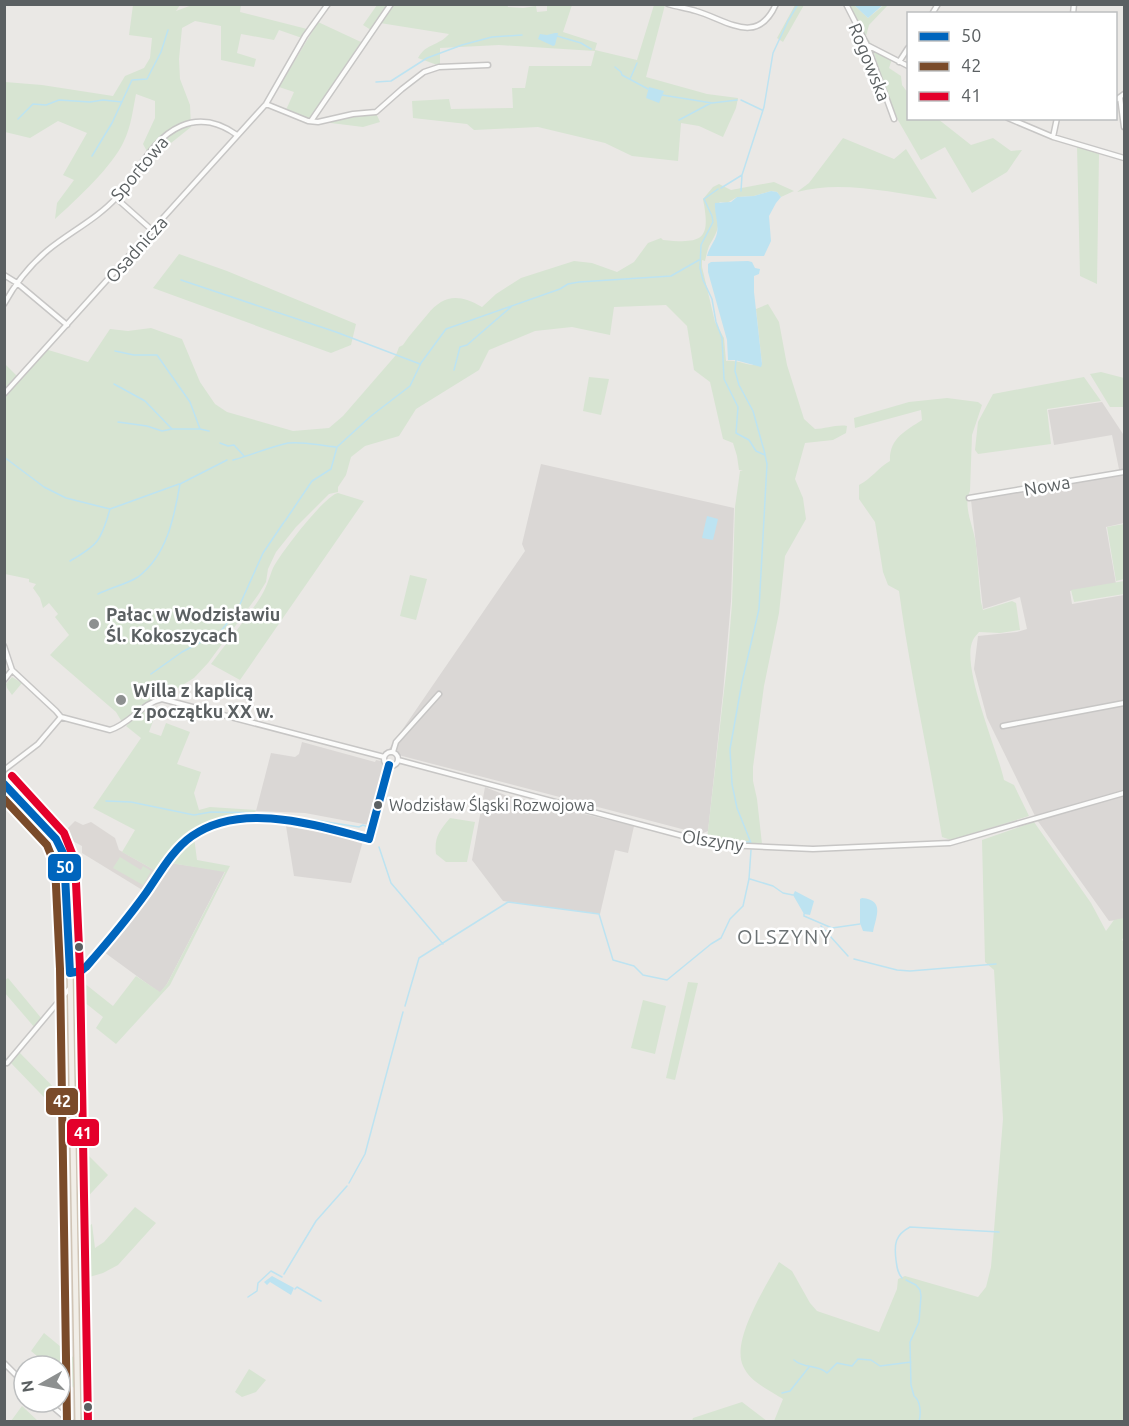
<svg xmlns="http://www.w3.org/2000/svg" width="1129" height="1426" viewBox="0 0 1129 1426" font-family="Ubuntu,sans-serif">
<rect width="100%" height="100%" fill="#eae8e5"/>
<path fill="#dad7d5" d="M1102 402 1123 434 1124 439V523L1106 527 1116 584 1070 591 1072 604 1124 595V919L1109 921 1037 820 987 718 974 669 978 636 1017 632 1027 629 1020 597 983 609 971 500 1120 474 1112 435 1054 445 1048 410Z
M541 464 734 508 731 601 723 693 708 831 701 834 387 752 525 551 522 544Z
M302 742 375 762 376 760 385 762 369 825 305 813 256 811 271 753 295 757 299 754Z
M485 787 505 795 634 826 628 853 615 850 600 914 503 901 472 860Z
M286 826 363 841 351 883 294 876Z
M170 863 225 871 167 984 160 993 104 952 136 913Z"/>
<path fill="#dcd8d5" d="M75 821 83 825 91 822 115 838 119 850 156 871 144 891 82 853V846L61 835Z"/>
<path fill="#d7e4d2" d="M507 4 508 7 523 8 536 6 537 12 547 11V5H572L563 32 597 43 595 50 637 60 654 5H665L646 77 707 94 738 98 736 108 723 137 699 126 681 123 678 161 632 156 605 143 538 127 474 130 467 124 413 118 412 101 449 99 451 109 513 108 512 88H525L529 66H591L595 51 499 45 440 48V66L418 58C426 43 439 46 449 34L380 23 394 5Z
M133 5H180L176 11 192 5H241L240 12 307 29 302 38 279 30 274 40 241 34 237 53 256 59 254 67 221 60V26L195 21 182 28 179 59 180 79 190 105 191 127 151 159 143 144 155 118V101L136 94C133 109 131 127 124 141 113 166 76 200 55 219L57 203 74 180 63 175 87 133 58 121 30 138 5 132V82L42 85 113 96 125 76 144 68 150 58 152 38 129 35Z
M377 5H390L371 30 363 25Z
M795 5H804L783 42 777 38Z
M849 5H854L868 18 884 5H888L869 25 866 36 872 45 868 41Z
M318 22 361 42 310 119 286 110 294 92 279 87Z
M873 50 892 59 889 68 901 76 902 85 908 93V118L938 119 971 145 993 138 1011 151 1022 150 1007 172 972 193 945 147 921 160 891 108Z
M376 113 380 122 363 127 323 122 350 116Z
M843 138 894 159 906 149 937 199C892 193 842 180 797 192L809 183Z
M1077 146 1099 154 1097 284 1080 276Z
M774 182 794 191 781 197 777 192 771 191 754 196 737 197 727 203 720 202 715 207C721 227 718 230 709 246 707 251 706 257 705 261L702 260V267L715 322 724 338 726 361C739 359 750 368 762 364L756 309 768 304 779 322 787 365 804 419 815 429C825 429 838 424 847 426L846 433 833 440 805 443 795 479 803 498 806 519 785 556 779 613 764 686 753 767V781L757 799 762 844 721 842 707 839 727 665 732 604 735 507 740 471 743 470H739L737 456 733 443 723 439 710 382 694 370 687 326 666 305 614 307 610 335 572 327 535 331 489 350 479 370 416 409 399 436 365 446 351 457 346 475 338 487V492L329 494 296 527 276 552 268 569 266 582 258 595 208 663 194 678 171 692 151 700 122 722 116 712 50 655 69 635 55 617 58 614 49 603 43 608 40 598 33 588 36 584 29 582V579L5 574 4 399 45 349 88 362 110 329 128 331 151 328 182 339 200 382 215 404 227 412 293 431 329 428 343 416 396 355 399 347 403 345C410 334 419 325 427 315 444 294 459 294 482 307L496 294 521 278 574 261 592 263 617 272 634 262 648 243 661 238 663 240C703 244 711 240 703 199L713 187 719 184 731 190Z
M179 254 227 271 356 324 351 345 331 353 153 288Z
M5 364 18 377 5 392Z
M1101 372 1124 378V407H1110L1090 374Z
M589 377 609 379 601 415 583 411Z
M1084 377 1101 401 1047 409 1051 444 978 454 975 450 978 422 993 394Z
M947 398 978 402 982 405 972 435 970 491C962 507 975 529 976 546 978 565 979 584 981 602L983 610 1012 601 1016 603 1020 630 1000 633 979 632C977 635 974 637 973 640 960 665 998 751 1004 780L1014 785 1029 816 951 840 942 837C929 755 910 674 899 591L888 585 883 572 875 522 859 499V485C871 479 878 468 890 461 889 439 905 431 922 420L921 410 855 428 854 418 909 402Z
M338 493 364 501 240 680 211 664C227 642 245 621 260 598 266 589 269 578 273 568 280 554 325 495 338 493Z
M1124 524V579L1116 581 1107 527Z
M410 575 427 579 416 620 400 616Z
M1124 581V594L1074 602 1071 590Z
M12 677 22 683 12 695 7 688 6 684Z
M143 711 153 721 149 732 161 736 166 723 190 732 177 764 201 772 194 793 199 810 210 807 256 810 254 816C201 816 188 833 156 871L122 852 135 830 93 808 141 738 126 726Z
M450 818 475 822 467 862H446L436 854C434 838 439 831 450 818Z
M1034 822 1091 903 1106 931 1114 920 1124 918V938L1122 939 1124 944V1421H774L783 1399C769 1390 750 1382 743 1366 731 1340 766 1286 779 1262L792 1271 810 1303 817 1311 879 1332 897 1289 898 1279 905 1276 978 1297 986 1287 991 1267 1003 1119 994 970 985 962 982 840Z
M194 837 197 860 230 866 170 985 116 1044 96 1028 103 1017 74 994 73 985 76 979H79L113 1006 136 976 160 992 167 984 225 872 170 863Z
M120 857 141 870 143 866 151 871 143 885 113 868Z
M8 978 42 1019 35 1028 5 993V980Z
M688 982 698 983 675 1080 666 1078Z
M65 995H67L69 1022 56 1008Z
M643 1000 666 1006 655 1054 631 1048Z
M19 1052 70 1104V1120L67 1121 10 1062Z
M78 1145 108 1175 80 1205 83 1229 92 1224 95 1248 104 1242 135 1207 156 1223 118 1265 103 1273 86 1278 83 1348 81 1350 79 1325Z
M44 1333 72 1356 75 1360 74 1388 60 1376V1366H49L31 1351Z
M249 1369 266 1380 256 1392 242 1397 235 1392Z
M742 1402 767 1421H692L693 1418Z
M22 1406 38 1421H11Z"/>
<path fill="#bde3f1" d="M884 4 868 18 854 5V4Z
M555 33H558L555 45 553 46 538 39 540 34 547 35Z
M649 87 664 91 659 103 646 98Z
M771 191 777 192 781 197 776 203 769 216 771 241 764 256H707C709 247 715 242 717 233 719 223 714 213 715 203L731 202 737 197 754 196Z
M748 261 752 262 755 268 760 269 759 274 754 276V292L762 364 761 367 735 360H728L727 340 708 272V264L711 262Z
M707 516 718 519 713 540 702 538Z
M795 891 814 901 810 915 804 914 793 895Z
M862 898C885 900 876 916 873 932L863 931 860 923V899Z
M272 1276 294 1288 291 1295 270 1282 267 1285 264 1282Z"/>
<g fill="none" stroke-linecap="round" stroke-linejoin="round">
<path stroke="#bde3f1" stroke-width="1.5" d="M557 36 581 43 591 49
M615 67 621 72 622 75 648 89
M630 79 637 63
M376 82 391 81 427 58 462 45 492 37 522 35
M662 95 712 103 737 100
M741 100 762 110
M18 119 33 104 46 105 59 100 90 102 103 100 122 102
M679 120 711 103
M92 156 112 123 132 80 147 79 161 52 168 30
M721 188 742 175 764 107 773 53 788 21 798 4
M718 189 704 199 712 216 713 222 701 245 700 268 703 280 712 299 716 322 722 338 724 379 738 407 736 433 749 440 756 451 765 455 767 464 759 609 742 682 730 749 732 784 737 808 751 843
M741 191 742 175
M181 280 336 332 420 364
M115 351 134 355H157L190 402 200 429 209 431
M736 360 735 371 739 385 753 411 765 454
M454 370 460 347 467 345 511 307
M114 384 145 401 172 429H199
M118 422 147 426 162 431 172 429
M220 443 228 446 234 445 244 456
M4 457 44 487 66 498 110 509
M233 460C251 455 270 447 288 443 305 441 320 446 336 447
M285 521 312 481 331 469 337 447 371 416 410 386 421 363 446 329 560 289 568 284 579 282 671 276 699 260
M70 561C98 545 101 541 110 509L179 484
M98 594C110 588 127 584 138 577 167 555 174 518 180 484L227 460
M151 674 182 652 220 632 237 611 263 553 284 522
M106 801 131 802 194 815 211 812 269 813 359 827 363 825 368 827
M375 833 376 834
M696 836 715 842
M720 842H750
M379 847 391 883 443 944
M750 879 773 886 783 893 793 895
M804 914V916L832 928 860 924
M821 926 848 956
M854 959 897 970 910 971 996 964
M405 1006 419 958 508 902 599 914 613 960 634 966 643 975 667 980 711 944 721 938 730 919 743 906 749 879 751 850
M349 1183 365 1154 403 1012
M284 1274 316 1221 347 1186
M902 1278C897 1272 897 1267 896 1260 894 1244 895 1235 910 1227L999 1232
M906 1280 916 1285 920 1290 921 1296 919 1322 910 1342 911 1385 914 1396C921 1401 921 1414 919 1422
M295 1289 297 1287 321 1301
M248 1297 257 1291 258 1283 271 1271 282 1277
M794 1360C804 1369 818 1364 827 1373L837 1363 852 1366 858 1359 871 1360 880 1366 911 1362
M782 1393 790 1391 809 1367"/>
<g stroke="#c7c6c5" stroke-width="7">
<path id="minor" d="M668 4C677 7 687 8 696 11 727 20 757 47 776 4
M846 4 867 45 894 119
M932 14 938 4
M1073 14 1074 4
M867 45 908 66
M899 62 908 48
M1120 97 1124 127
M1116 100 1124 94
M266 104 308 121 318 122 353 114 376 112 402 89 424 72 439 67 488 65
M1008 118 1053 137 1057 118
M311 121 391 4
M1053 137 1124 158
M116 198 153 231
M4 275 17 283 67 325
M4 304C15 284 30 265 48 250 70 232 97 219 117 197 138 173 151 139 181 126 202 117 220 123 237 135
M4 394 266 104 305 36 328 4
M969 498 1124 472
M4 646 12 670 56 711 61 717
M4 680 12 670
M61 717 110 730C130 724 142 703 162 699L384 757
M1003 726 1124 703
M384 759a7 7 0 1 1 14 0a7 7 0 1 1-14 0Z
M393 752 396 742 439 694
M398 760 713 844 726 845 813 849 950 843 1124 793
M4 770 38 744 61 717
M70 973 81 971 86 967C107 943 127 919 146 893 160 874 173 850 192 836 235 802 320 826 369 839L389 765
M7 1063 70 988
M4 1363 24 1383
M47 1402 71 1422"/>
</g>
<g stroke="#d0c4b5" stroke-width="8">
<path id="major" d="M4 783 56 839 65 863 70 969 78 1422"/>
</g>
<use href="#minor" stroke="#fcfcfb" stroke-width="4"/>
<use href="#major" stroke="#f1eee8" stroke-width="5"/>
<g stroke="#fff" stroke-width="12">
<path id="bus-1" d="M4 784 56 839 64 855 70 973
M369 839 389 765
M70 973 81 971 86 967C107 943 128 918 146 893 160 873 172 850 192 836 242 801 315 825 369 839"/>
</g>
<g stroke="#fff" stroke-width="12">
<path id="bus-2" d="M4 799 47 845 55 865 60 969 67 1422"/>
</g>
<g stroke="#fff" stroke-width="12">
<path id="bus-3" d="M12 776 64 833 75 861 80 969 88 1422"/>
</g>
<use href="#bus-1" stroke="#0065bd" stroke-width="8"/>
<use href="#bus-2" stroke="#7a4b2a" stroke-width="8"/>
<use href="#bus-3" stroke="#e4002b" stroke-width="8"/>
</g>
<g fill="#8d9090" stroke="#fff" stroke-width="2">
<circle cx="94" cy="624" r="6"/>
<circle cx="121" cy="700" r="6"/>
</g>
<g fill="#5b6062" stroke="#fff" stroke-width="2">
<circle cx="378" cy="805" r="5"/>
<circle cx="79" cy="947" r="5"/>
<circle cx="88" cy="1407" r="5"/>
</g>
<g text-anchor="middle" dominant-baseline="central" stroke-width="5" stroke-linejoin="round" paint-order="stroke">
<g font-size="16" fill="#5b6062" stroke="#fff" text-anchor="start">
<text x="389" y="805">Wodzisław Śląski Rozwojowa</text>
</g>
<g font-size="18" fill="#5b6062" stroke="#fff">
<text transform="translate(870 62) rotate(68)">Rogowska</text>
<text transform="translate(139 168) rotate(-50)">Sportowa</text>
<text transform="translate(136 249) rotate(-48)">Osadnicza</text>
<text transform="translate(1047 485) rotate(-10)">Nowa</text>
<text transform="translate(713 840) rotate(9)">Olszyny</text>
</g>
<g font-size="18" font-weight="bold" fill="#5b6062" stroke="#fff" text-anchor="start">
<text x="106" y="614">Pałac w Wodzisławiu<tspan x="106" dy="21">Śl. Kokoszycach</tspan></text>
<text x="133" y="690">Willa z kaplicą<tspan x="133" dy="21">z początku XX w.</tspan></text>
</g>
<g font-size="20" letter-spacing="1.5" fill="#6c7274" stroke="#fff">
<text x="785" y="936">OLSZYNY</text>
</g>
</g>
<g stroke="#fff" stroke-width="2">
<rect x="47" y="853" width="35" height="29" rx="6" fill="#0065bd"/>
<rect x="45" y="1087" width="34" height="29" rx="6" fill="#7a4b2a"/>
<rect x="66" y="1118" width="34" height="29" rx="6" fill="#e4002b"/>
</g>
<g font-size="16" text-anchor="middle" font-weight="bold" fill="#fff">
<text x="65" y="873">50</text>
<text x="62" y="1107">42</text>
<text x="83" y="1139">41</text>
</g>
<rect width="1129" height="1426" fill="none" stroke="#5b6062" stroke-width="12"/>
<rect x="907" y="12" width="210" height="108" fill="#ffffff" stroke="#bdbfc0" stroke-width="1.5"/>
<rect x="919" y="32" width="30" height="9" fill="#0065bd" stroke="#bdbfc0" stroke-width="1.5"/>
<text x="961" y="42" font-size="18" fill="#5b6062">50</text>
<rect x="919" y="62" width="30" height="9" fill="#7a4b2a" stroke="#bdbfc0" stroke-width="1.5"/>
<text x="961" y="72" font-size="18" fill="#5b6062">42</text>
<rect x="919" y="92" width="30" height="9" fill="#e4002b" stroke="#bdbfc0" stroke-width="1.5"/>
<text x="961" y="102" font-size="18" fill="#5b6062">41</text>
<g transform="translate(42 1384) rotate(261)"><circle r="28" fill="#ffffff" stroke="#bdbfc0" stroke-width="1.5"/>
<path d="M0-4.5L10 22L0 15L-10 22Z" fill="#8d9090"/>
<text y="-9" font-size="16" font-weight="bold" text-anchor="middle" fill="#5b6062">N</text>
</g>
</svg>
